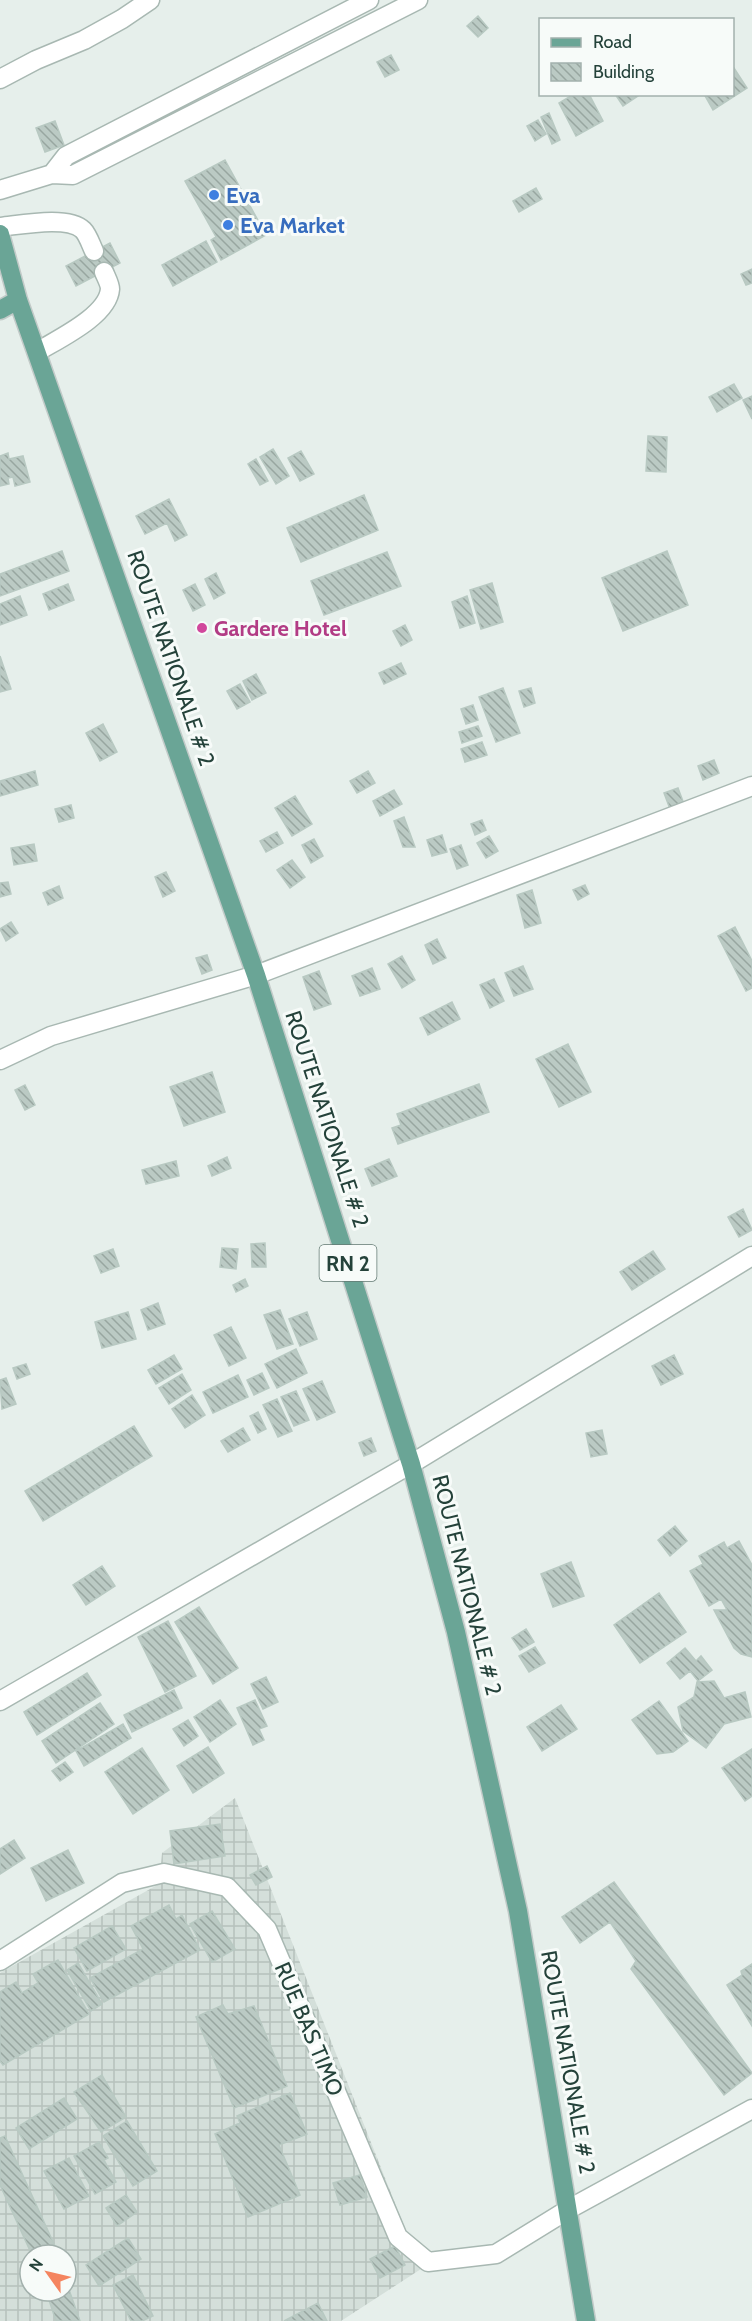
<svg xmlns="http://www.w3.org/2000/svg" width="752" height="2321" viewBox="0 0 752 2321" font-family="Cabin,sans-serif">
<defs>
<pattern id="industrial-grid" width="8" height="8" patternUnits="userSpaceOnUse" patternTransform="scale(1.5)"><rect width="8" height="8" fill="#d4dfda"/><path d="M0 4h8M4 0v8" fill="none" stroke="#b6c1bc"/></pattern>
<pattern id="building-back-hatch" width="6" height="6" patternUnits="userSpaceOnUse" patternTransform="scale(1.5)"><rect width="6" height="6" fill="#bbcac4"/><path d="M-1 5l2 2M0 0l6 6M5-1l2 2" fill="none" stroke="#98a6a0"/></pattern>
</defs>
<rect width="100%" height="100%" fill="#e6efeb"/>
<path fill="url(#industrial-grid)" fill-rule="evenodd" d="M235 1798 421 2269 341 2321H0V1973L159 1884 162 1853ZM30 2255H66V2291H30Z"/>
<path fill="url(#building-back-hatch)" stroke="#b8c9c2" stroke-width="1.5" d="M478 16 488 28 478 37 467 26Z
M391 55 399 70 385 77 377 62Z
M732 65 747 88 713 110 704 94H732Z
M574 94H589L603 121 576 136 559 103Z
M615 94H641L623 106Z
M549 113 560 140 552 144 541 117Z
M538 120 546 134 535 141 527 126Z
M55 121 64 145 45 152 36 128Z
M225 160 266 235 221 260 211 240 216 237 185 181Z
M536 188 542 199 519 212 513 201Z
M206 241 217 262 173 286 162 265Z
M110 243 120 263 76 286 66 266Z
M752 269V283L746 285 741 274Z
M734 384 742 398 717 412 709 397Z
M752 396V419L743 400Z
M648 436 667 437 666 472 646 471Z
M273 449 289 476 276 484 260 457Z
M301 451 314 474 300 481 288 458Z
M8 453 9 459 23 456 30 482 15 486 13 477 8 478 9 484 0 486V456Z
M256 459 268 481 260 485 248 464Z
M364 495 378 530 301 562 287 528Z
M169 499 187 535 175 541 167 523 145 534 136 516Z
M62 551 69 571 0 596V574Z
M667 551 688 605 623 631 602 578Z
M387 552 401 586 324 615 311 581Z
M216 573 225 593 214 599 205 579Z
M492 583 503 622 481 629 470 590Z
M68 584 74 600 49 610 43 594Z
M195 584 205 605 193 611 183 590Z
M20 596 27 615 0 625V604Z
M467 596 475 623 460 628 452 602Z
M405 625 412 640 401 646 393 631Z
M0 656 11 689 0 692Z
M401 663 406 674 384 684 379 673Z
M256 674 266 693 252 700 243 681Z
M240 684 250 702 237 709 227 691Z
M503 688 520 733 496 742 479 697Z
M531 688 535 703 524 707 519 691Z
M473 705 478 720 466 724 461 709Z
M103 724 117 752 100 761 86 733Z
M478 726 482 736 462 743 459 732Z
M482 742 487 755 465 762 461 749Z
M714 760 719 773 703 780 698 766Z
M35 771 38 785 0 796V781Z
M368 771 375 783 357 793 350 781Z
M678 788 684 804 670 809 664 793Z
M394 790 402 804 380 816 373 801Z
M295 796 312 824 292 836 275 808Z
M71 805 74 818 59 822 55 809Z
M404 817 415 847H403L394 821Z
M482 820 486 830 475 835 471 824Z
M277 832 283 843 266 852 260 841Z
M442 835 447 852 432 856 427 840Z
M489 836 498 851 486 858 477 843Z
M314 839 323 856 311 863 302 845Z
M34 844 37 861 14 865 11 848Z
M461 845 468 865 457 869 450 849Z
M292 860 305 877 290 888 277 870Z
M166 872 175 891 163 897 155 877Z
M8 882 11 894 0 897V883Z
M585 885 589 894 578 900 573 890Z
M59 886 63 898 48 905 43 893Z
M532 890 541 923 525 928 517 895Z
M11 922 18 933 6 941 0 929Z
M735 927 752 961V988L746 991 718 936Z
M437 939 446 958 433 964 425 945Z
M207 955 212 970 202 974 196 958Z
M402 956 415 980 402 988 388 964Z
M523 966 533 989 514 996 505 973Z
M372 968 380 989 360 996 352 976Z
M319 971 331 1004 314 1010 303 977Z
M494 979 504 1001 490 1008 480 985Z
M452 1002 460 1019 428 1035 420 1018Z
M568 1044 591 1092 559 1107 536 1059Z
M212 1072 225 1112 184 1126 170 1087Z
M479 1084 489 1112 398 1144 392 1128 401 1125 397 1114Z
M25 1085 35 1105 25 1110 15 1090Z
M227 1157 231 1168 212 1176 208 1166Z
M389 1159 397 1176 372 1186 365 1169Z
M176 1161 179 1176 146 1184 142 1170Z
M743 1209 752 1230 739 1237 728 1217Z
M265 1243 266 1267H252L251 1244Z
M222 1248 238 1249 236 1269 220 1267Z
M113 1249 119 1266 101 1273 94 1256Z
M653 1251 665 1269 632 1290 620 1272Z
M245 1279 248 1286 236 1292 233 1285Z
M158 1303 165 1324 148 1330 141 1310Z
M280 1310 293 1344 277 1349 264 1315Z
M128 1312 136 1339 102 1348 95 1322Z
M307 1312 317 1339 300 1346 289 1319Z
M231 1327 246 1358 229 1366 214 1335Z
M296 1349 307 1373 277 1388 265 1364Z
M174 1355 182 1369 156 1384 148 1370Z
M674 1355 683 1374 661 1385 652 1366Z
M26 1364 30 1374 17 1379 13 1368Z
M262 1373 269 1388 254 1395 247 1380Z
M182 1374 191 1390 169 1404 159 1388Z
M238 1375 248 1397 213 1413 203 1392Z
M6 1378 16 1404 2 1409 0 1380Z
M322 1381 335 1412 317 1420 303 1389Z
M296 1391 309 1420 294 1426 281 1397Z
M192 1395 205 1415 185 1428 172 1409Z
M277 1399 292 1431 278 1437 263 1405Z
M258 1412 266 1429 258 1433 250 1416Z
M134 1426 152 1456 43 1521 25 1491Z
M243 1428 250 1440 228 1452 221 1441Z
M602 1430 607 1454 591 1457 586 1433Z
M371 1438 376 1451 364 1456 359 1443Z
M675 1526 687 1541 670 1556 658 1540Z
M739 1541 752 1565V1657L741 1654 734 1648 714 1610H727L721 1599 709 1606 690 1571 703 1564 699 1556 724 1542 727 1548Z
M571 1562 584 1596 553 1607 541 1574Z
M102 1566 115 1586 86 1605 73 1585Z
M659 1593 686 1632 640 1663 614 1625Z
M199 1607 238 1668 213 1684 175 1622Z
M168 1621 196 1676 165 1692 138 1637Z
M526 1629 534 1642 520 1650 512 1638Z
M535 1647 545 1663 529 1672 519 1656Z
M685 1648 696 1661 701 1656 712 1670 698 1681 690 1671 680 1679 667 1663Z
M87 1673 101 1695 37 1735 24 1712Z
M266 1677 278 1702 263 1709 251 1684Z
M714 1681 724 1698 745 1692 751 1717 724 1724 706 1748 683 1731 678 1707 694 1697 697 1682Z
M174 1690 182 1708 132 1732 124 1715Z
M220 1700 236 1724 210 1742 194 1717Z
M255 1700 267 1726 259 1729 264 1740 253 1745 237 1708Z
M659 1701 688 1741 673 1752 657 1754 632 1720Z
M100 1703 114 1724 56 1763 42 1741Z
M561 1705 577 1729 542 1751 527 1727Z
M188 1720 198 1736 184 1746 173 1729Z
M123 1724 131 1738 84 1766 76 1751Z
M208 1747 224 1773 193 1793 177 1766Z
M142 1748 169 1790 133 1814 105 1772Z
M752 1749V1796L745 1801 722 1768Z
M65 1762 73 1772 60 1781 52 1771Z
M220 1824 225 1856 174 1864 170 1831Z
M14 1840 25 1858 0 1874V1849Z
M68 1850 84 1883 46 1901 31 1868Z
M267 1866 272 1877 256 1885 250 1875Z
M614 1882 752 2073 724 2095 631 1969 636 1961 610 1922 580 1943 562 1917Z
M169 1905 176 1919 182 1915 200 1950 104 2002 90 1978 143 1949 131 1926Z
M212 1911 235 1949 212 1962 190 1924Z
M112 1926 126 1949 87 1971 74 1948Z
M58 1960 89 2014 3 2065 0 2061V1992L16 1982 22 1993 38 1983 33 1974Z
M78 1963 102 2004 91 2011 67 1970Z
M752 1964V2026L727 1985 742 1975 741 1971Z
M223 2005 228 2014 254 2006 287 2086 234 2108 196 2017Z
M102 2075 126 2117 101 2132 74 2092Z
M290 2093 307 2134 279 2145 300 2195 248 2217 215 2134 240 2123 237 2116Z
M64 2098 77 2119 29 2149 16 2128Z
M127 2121 157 2171 133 2186 103 2136Z
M5 2136 59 2255H32L0 2185V2138Z
M99 2142 108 2158 104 2160 116 2182 95 2194 74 2156Z
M69 2158 89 2196 64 2209 44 2171Z
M360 2175 367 2197 340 2205 333 2183Z
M126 2195 137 2212 117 2226 106 2208Z
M128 2238 141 2259 99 2286 86 2265Z
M395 2246 405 2265 380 2278 370 2259Z
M133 2275 153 2316 142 2321H131L113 2285Z
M66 2281 80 2321H56L46 2291H66Z
M318 2303 327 2321H284Z"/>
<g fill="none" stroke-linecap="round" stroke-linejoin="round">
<g stroke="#a8b8b2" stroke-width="21">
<path id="minor" d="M0 79 36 60 84 40 122 19 150 0
M52 174 66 156 369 0
M0 190 52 174 73 175 418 0
M0 227C20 225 68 215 83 230 88 235 91 245 94 251
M37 352C58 339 108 316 110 289 110 284 106 277 104 272
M0 1060 51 1036 256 975 752 786
M0 1701 411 1464 752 1256
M0 1961 122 1883 164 1873 227 1887 267 1929 398 2237 428 2262 496 2254 569 2209 752 2109"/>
</g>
<g stroke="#c2cac8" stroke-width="21">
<path id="major" d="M0 234 18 300 256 975 411 1464 456 1632 518 1911 586 2321
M0 310 18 300"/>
</g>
<use href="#minor" stroke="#fff" stroke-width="18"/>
<use href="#major" stroke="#6aa596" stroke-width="18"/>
</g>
<g fill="#3f7fe0" stroke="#f7fbf9" stroke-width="2">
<circle cx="214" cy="195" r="6"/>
<circle cx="228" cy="225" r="6"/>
</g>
<circle fill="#d1479c" stroke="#f7fbf9" stroke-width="2" cx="202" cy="628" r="6"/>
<g text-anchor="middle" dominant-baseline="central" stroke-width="6" stroke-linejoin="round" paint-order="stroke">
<rect fill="#f7fbf9" stroke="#637a73" stroke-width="1.5" x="319.5" y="1245" width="57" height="36" rx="4.5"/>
<g font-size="21" font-weight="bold" fill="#24423a">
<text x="348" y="1263">RN 2</text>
</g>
<g font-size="22" font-weight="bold" fill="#366cbe" stroke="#f7fbf9" text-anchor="start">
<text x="226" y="195">Eva</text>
<text x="240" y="225">Eva Market</text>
</g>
<g font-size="22" font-weight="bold" fill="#b23c85" stroke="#f7fbf9" text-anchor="start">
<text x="214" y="628">Gardere Hotel</text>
</g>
<g font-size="22" fill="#24423a" stroke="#f7fbf9">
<text transform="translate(171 658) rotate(71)">ROUTE NATIONALE # 2</text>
<text transform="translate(327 1119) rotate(72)">ROUTE NATIONALE # 2</text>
<text transform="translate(467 1585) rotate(76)">ROUTE NATIONALE # 2</text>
<text transform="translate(309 2029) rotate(67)">RUE BAS TIMO</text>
<text transform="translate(568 2062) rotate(80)">ROUTE NATIONALE # 2</text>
</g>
</g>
<rect x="539" y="18" width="195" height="78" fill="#f7fbf9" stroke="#a3b1ad" stroke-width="1.5"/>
<rect x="551" y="38" width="30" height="9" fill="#6aa596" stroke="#a3b1ad" stroke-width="1.5"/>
<text x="593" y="48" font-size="18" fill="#24423a">Road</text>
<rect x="551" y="63" width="30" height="18" fill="url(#building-back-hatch)" stroke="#a3b1ad" stroke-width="1.5"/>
<text x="593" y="78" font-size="18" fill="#24423a">Building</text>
<g transform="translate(48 2273) rotate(304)"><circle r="28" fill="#f7fbf9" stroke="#a3b1ad" stroke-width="1.5"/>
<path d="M0-4.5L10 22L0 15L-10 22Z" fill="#f4845f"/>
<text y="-9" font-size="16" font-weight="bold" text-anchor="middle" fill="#24423a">N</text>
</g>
</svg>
